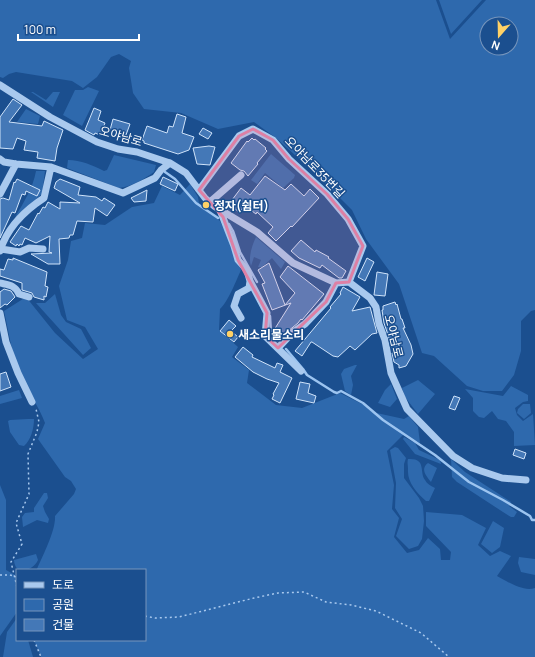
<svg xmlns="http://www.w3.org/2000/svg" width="535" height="657" viewBox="0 0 535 657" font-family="Manrope,'Noto Sans KR',sans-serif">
<rect width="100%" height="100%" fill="#1b4f8f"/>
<path fill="#2e69ad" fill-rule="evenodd" d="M0 0H436L450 39 486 0H535V310L531 311 521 321V351L514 375 502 391H483L467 386 434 356 422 353 399 284 366 239 352 210 316 174 276 138 254 122 218 129 181 113 144 109 133 93 129 68 131 61 119 54 111 57 97 77 83 88 72 81 16 72 9 74 3 78 0 77ZM487 24H511V48H487Z
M439 0H482L451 34Z
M88 87 99 91 82 126 63 115 75 90H83Z
M31 92H33L46 100 53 92H60L53 107Z
M26 109 40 116 38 124 17 122Z
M271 154 295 175 294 178 283 188 265 173 257 184 251 180Z
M114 155 156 165 154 172C144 179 131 187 119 188L67 168 68 160C81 160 92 165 104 171L107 170Z
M36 171H45L42 194 15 217C24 202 33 188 36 171Z
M190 184 198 197 199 203 206 211 220 221 228 237 241 270C236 281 228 302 220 309L219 330 238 347 232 357 249 370 247 383 276 405 302 408 340 393 364 405 372 412 404 419 409 416 418 427 420 443 403 435 387 451 394 485 392 509 399 518 394 537 407 553 419 550 428 538 440 549 441 560H450L451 552 426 526V512L462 515 486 528 478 545 490 556 500 551 511 556 497 576C508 582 523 592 535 588V657H41L34 640H145V570H35L37 569C43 555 56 530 55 516L74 494 76 489 71 481 65 477 38 439 45 423C39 407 29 393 22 378 12 357 9 333 4 311L26 297 55 333 83 359 98 349 85 327 67 320 59 286 68 260 71 241 82 238 85 223 105 225 132 207 154 203 162 186 180 195Z
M256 237 285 262 281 269 272 258 262 267H258L261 260 254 257 251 266C248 258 252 245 256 237Z
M55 294 61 315 66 322 81 329 91 348 83 355 36 303H45Z
M355 365H357L351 376 353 385 351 395 345 391 341 374 344 369Z
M418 380 435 394 418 414 405 397 402 388Z
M391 384 397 399 390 407 378 403 385 390Z
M511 386 528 395V401L523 402 515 408 517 415 523 421 533 414 535 445 514 446V432L506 421 498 419 492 411 484 418 479 417 473 411V398L465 389 503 396Z
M19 390 22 398 0 404V396Z
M523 404H530L531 413 524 419 517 413 518 409Z
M28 419H34C34 428 31 440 24 446L19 445 10 432 8 421 10 420Z
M404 437 415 443 419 450 440 460 441 464 415 454 403 439Z
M395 447 398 448 406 458 404 464V478L419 498 423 506 424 521 422 539 418 546 409 549 396 536 402 519 395 508 396 483 390 450Z
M408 459C427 458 419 472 425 480 427 484 431 486 435 488L429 501H426C416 492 407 482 408 469 408 465 407 463 408 459Z
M451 459 465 472 511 502 509 506 517 512 514 517H511L503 512 457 482 452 477Z
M428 463 437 468 431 482C426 476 420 469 428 463Z
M0 485 6 500V570L17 576V612L0 636Z
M44 493H47L48 498 43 506 45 512 49 519 48 523 37 520 23 527 22 517 25 513 34 512V508Z
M493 521 504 528 500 547 492 553 481 544Z
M36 554 38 560C33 571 15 577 14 560Z
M519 557 535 559V575L521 572 518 563Z
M17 618V640H28L33 657H3L7 632Z"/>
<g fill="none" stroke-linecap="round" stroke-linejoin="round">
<path stroke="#9cc4f0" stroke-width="2.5" d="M165 172 175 179 196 203 218 218
M229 224 233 231 240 252 257 282
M270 316 271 333 277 339
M286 349 303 369 307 375 334 392 337 393 341 391 363 403 383 420 435 455 469 482 503 500 530 516 532 520H535"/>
</g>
<path fill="#4478b7" stroke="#cfe3fa" d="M13 99 22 105 9 122 42 126 44 121 63 130 57 148 55 161 37 158 38 152 24 150 26 141 17 138 13 149 0 148V117Z
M94 108 101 111 98 120 105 123 100 135 95 133 94 135 85 130Z
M177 114 186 117 182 133 194 137 189 150 178 154 144 143V141L142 140 147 126 167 133 169 126 173 127Z
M113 119 130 124 126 135 110 130Z
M203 128 212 133 208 139 199 134Z
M252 138 254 140 255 139 266 148 265 149 267 151 257 163 258 164 248 176 244 171 240 170 231 163 247 141 248 142Z
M209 146 215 147 210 165 197 164 193 148Z
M265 176 285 190 291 184 304 196 310 189 319 198 292 227 291 226 276 241 268 233 273 227 257 212 256 214 252 211 251 212 244 207 239 212 229 204 241 188 250 195Z
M163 177 178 184 175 191 160 184Z
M17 179 40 190 37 196 26 191 25 195 22 194 15 213 12 212 0 238V199L3 198 9 200 14 182 15 183Z
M60 179 80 187 78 195 96 197 102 201 104 198 115 205 107 216 95 208 93 222 77 221 73 235H70L69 238 59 239 60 264H48L31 254 52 253 49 252 50 236 36 243 25 238 22 245 20 244 19 246 17 244 16 246 10 242 21 226 29 230 38 213 39 214 43 207 45 208 48 202 60 209V202L80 203 54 188 56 182Z
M147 190 146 201 134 202 131 198Z
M301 240 315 252 316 250 329 257 328 258 346 271 342 278H339L322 265 320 268 299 258 291 251Z
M13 258 47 272 45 286 48 287 46 297 44 296V300L34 297 32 293 22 290V283L0 276V269L4 270 8 259 13 260Z
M367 258 374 262 365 281 358 277Z
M269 263 285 305 295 293 280 277 288 266 324 294 302 320 301 319 298 323 282 336 274 330 291 303 272 310 262 284 265 283 258 270Z
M377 272 388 274 385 296 374 295Z
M343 287 360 297 352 311 370 307 377 333 372 334 355 350 350 346 338 357 333 356 312 342H311L302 356 295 351 331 308 330 307 341 294 340 293Z
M4 289 11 291 15 297 7 305 5 304 0 308V292Z
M395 302 396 305 397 304 401 319H402L405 328H403L411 345 413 354 406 366 399 368V365L394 362 392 353H394L384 323 382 310H383V306Z
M229 320 236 326 231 331 238 337 234 342 220 331Z
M243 347 253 355 252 357 275 368 277 363 283 365 280 372 292 378 280 403 272 399 274 395 273 394 279 383 267 379 253 372 235 357Z
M6 372 11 387 0 391V374Z
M300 382 310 384 308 393 316 396 314 403 296 399Z
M454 396 460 398 455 410 449 408Z
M515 449 526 453 524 459 513 455Z"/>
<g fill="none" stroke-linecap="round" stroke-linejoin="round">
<path stroke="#a9c9ee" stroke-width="1.5" stroke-dasharray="2 3" stroke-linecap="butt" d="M0 575H10L17 577
M17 587 11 562 22 544 16 523 29 494 28 454 37 432 39 422 36 409
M145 616 155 618 179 617 254 598 278 593 304 592 326 602 351 605 376 611 421 633 449 657
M34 640 41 657"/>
<path stroke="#a9c9ee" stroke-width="7" d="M0 85 50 117 97 142 118 149 137 152 170 163 186 173 205 198 214 206 257 232 293 263 336 283 349 282 370 298 376 307 379 324 385 340 391 373 407 409 453 456 472 468 502 478 526 480
M0 159 4 162 16 164 51 167 123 193 155 178 161 170 170 163
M199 190 239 136 253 129 273 140 289 159 327 194 348 219 363 246 349 282
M0 194 16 164
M210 202 241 175
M220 210 234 246 238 260 247 270 250 281 267 313 265 336 301 371
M1 249 20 252 29 248 43 249
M0 251C7 228 24 211 44 198L51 167
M0 283C9 285 15 285 19 294L29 297
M0 313 6 342 18 373 32 402
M241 318 234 306 238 294 249 288 250 281
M278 348 293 332 305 324 326 302 336 283"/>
</g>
<path fill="#dd80a5" fill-opacity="0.2" stroke="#dd80a5" stroke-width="3" stroke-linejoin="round" d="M253 129 273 140 289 159 327 194 348 219 363 246 349 282 336 283 326 302 278 348 265 336 267 313 238 260 223 217 199 190 239 136Z"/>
<g fill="#ffd166" stroke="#1b4f8f" stroke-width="1.5">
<circle cx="206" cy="205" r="4"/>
<circle cx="230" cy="334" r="4"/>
</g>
<g text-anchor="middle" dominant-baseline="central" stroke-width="3" stroke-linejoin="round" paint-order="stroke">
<g font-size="12" fill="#fff" stroke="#1b4f8f">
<text transform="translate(121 136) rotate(16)">오야남로</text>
<text transform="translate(315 167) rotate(46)">오야남로35번길</text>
<text transform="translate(394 336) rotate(76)">오야남로</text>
</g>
<g font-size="12" font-weight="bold" fill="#fff" stroke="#1b4f8f" text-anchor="start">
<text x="214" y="205">정자(쉼터)</text>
<text x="238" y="334">새소리물소리</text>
</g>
</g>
<rect x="16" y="569" width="130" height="72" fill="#1b4f8f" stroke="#7695bc"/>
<rect x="24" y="582" width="20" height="6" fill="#a9c9ee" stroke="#7695bc"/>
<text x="52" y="589" font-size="12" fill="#ffffff">도로</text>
<rect x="24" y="599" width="20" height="12" fill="#2e69ad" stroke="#7695bc"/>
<text x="52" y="609" font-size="12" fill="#ffffff">공원</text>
<rect x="24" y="619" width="20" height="12" fill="#4478b7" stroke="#7695bc"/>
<text x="52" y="629" font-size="12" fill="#ffffff">건물</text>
<g transform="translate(499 36) rotate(200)"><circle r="19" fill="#1b4f8f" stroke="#7695bc"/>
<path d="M0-3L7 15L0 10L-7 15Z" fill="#ffd166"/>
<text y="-6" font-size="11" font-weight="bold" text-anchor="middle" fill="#ffffff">N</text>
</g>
<path d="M18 34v6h121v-6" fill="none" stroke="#ffffff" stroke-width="2"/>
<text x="24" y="34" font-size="12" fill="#ffffff" stroke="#1b4f8f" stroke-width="3" paint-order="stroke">100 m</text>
</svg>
